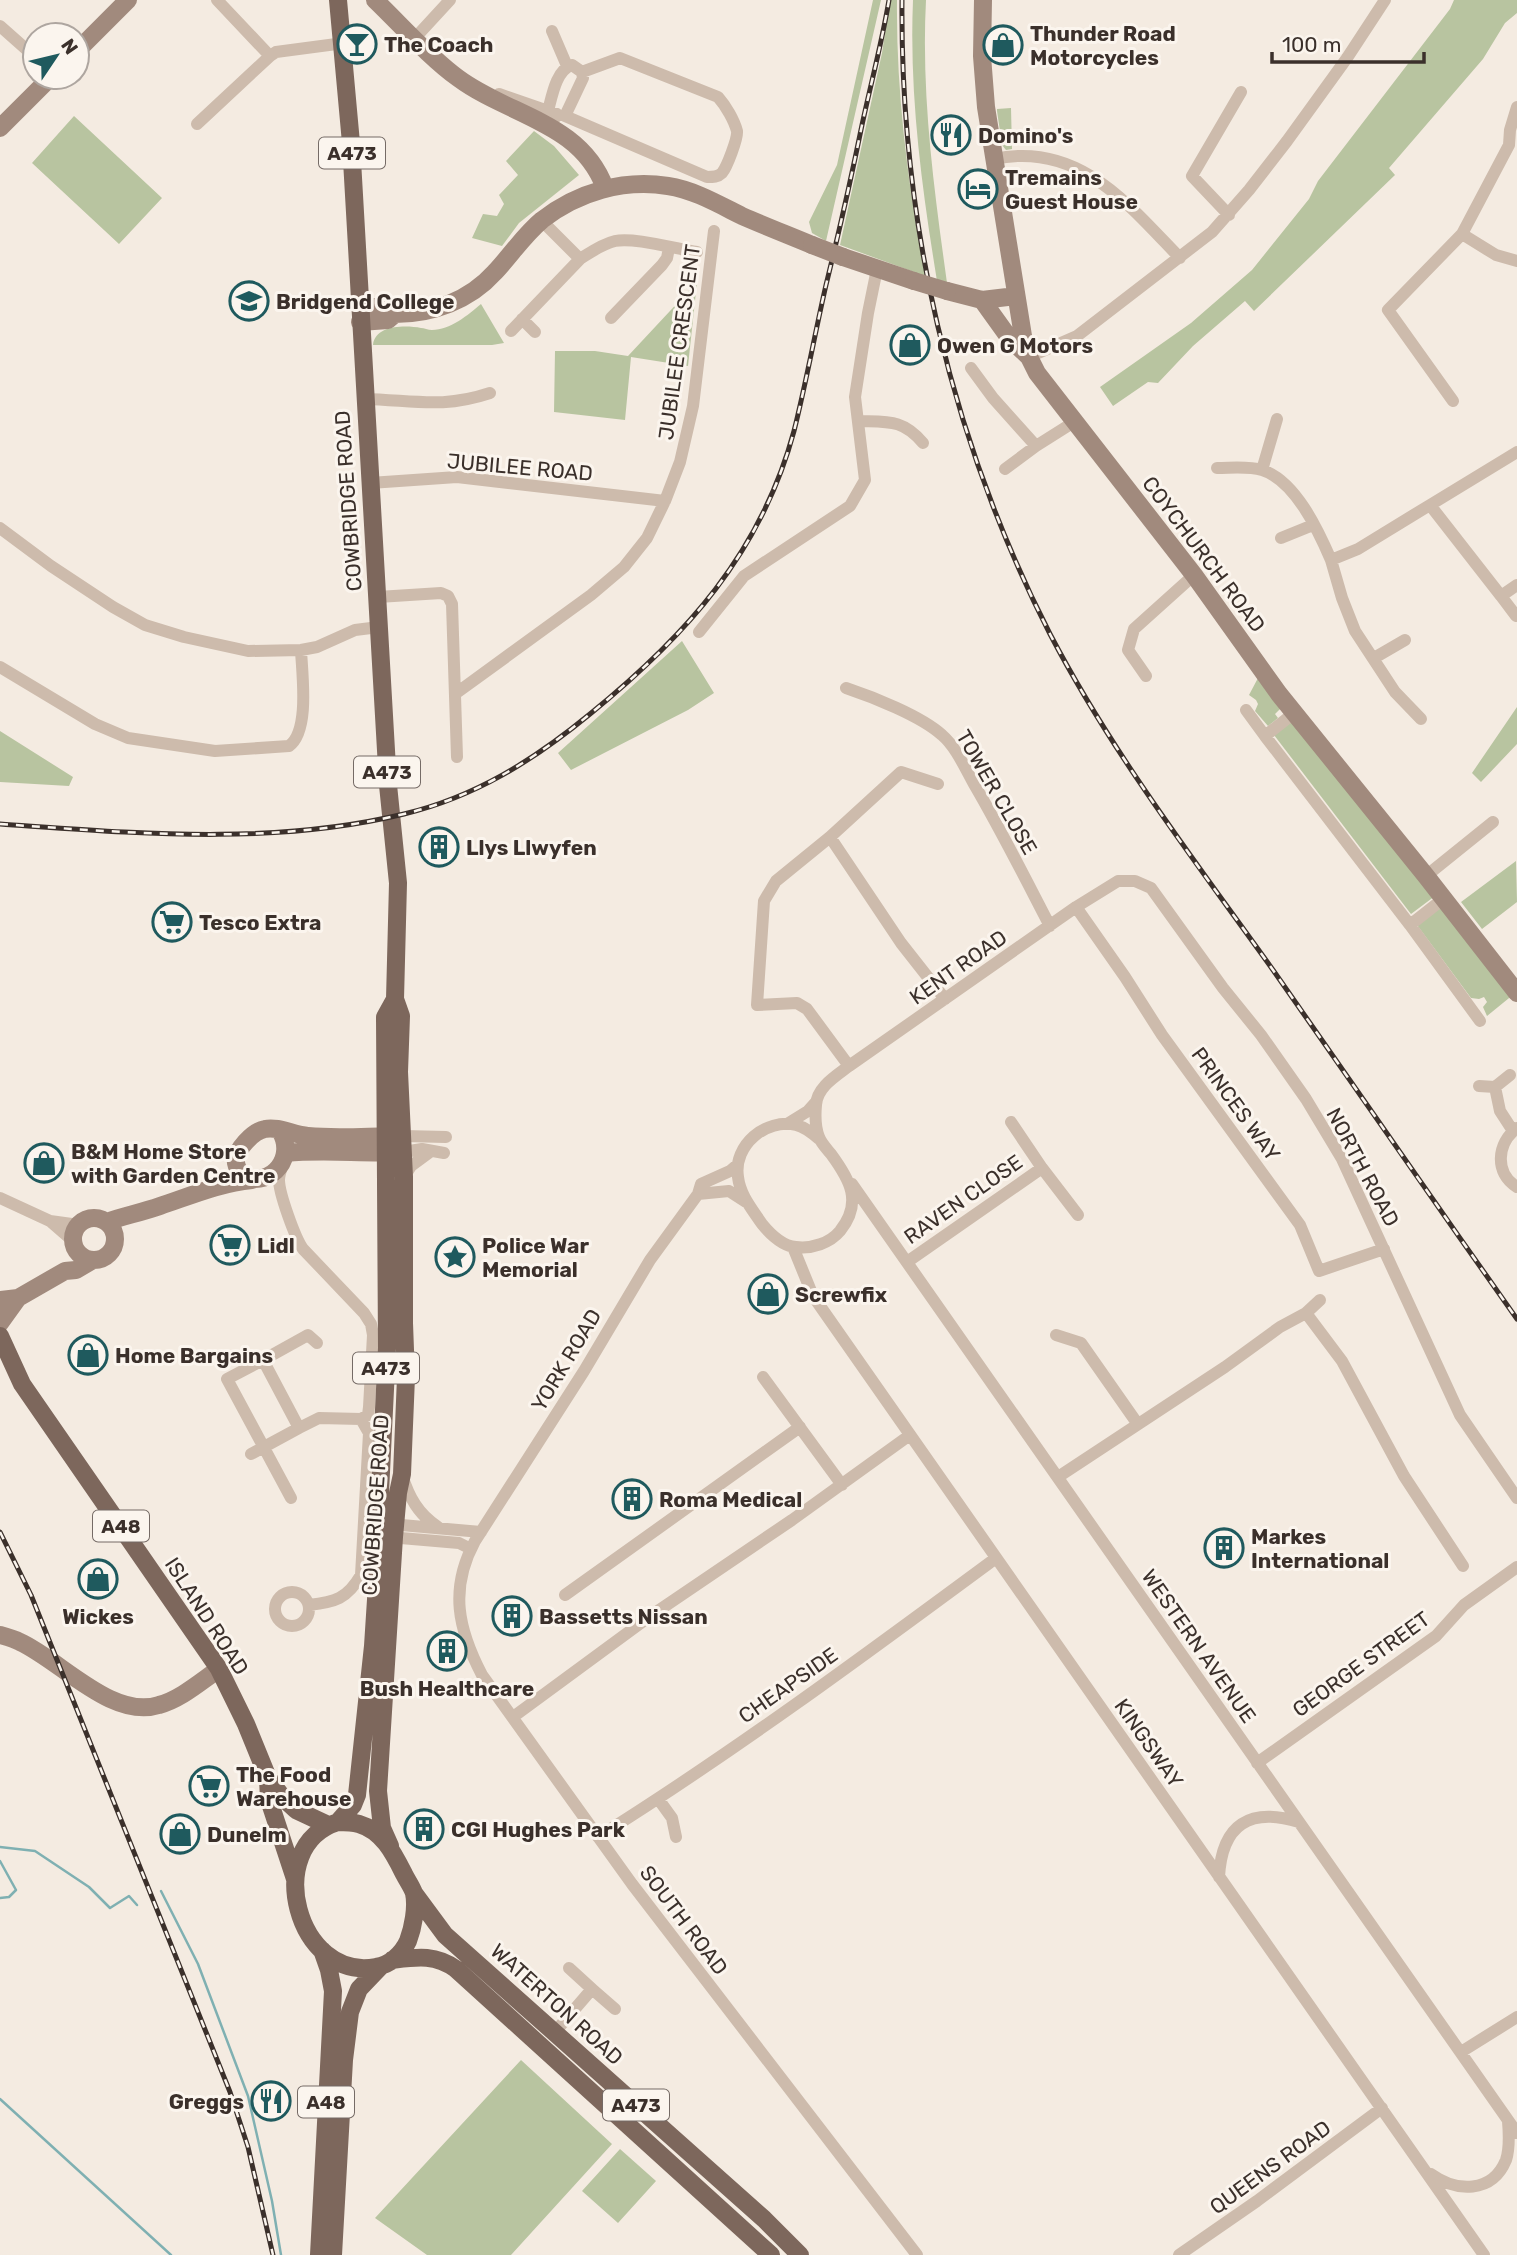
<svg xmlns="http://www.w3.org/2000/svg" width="1517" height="2255" viewBox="0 0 1517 2255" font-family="Rubik,sans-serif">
<rect width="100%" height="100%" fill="#f4ebe1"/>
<path fill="#b8c4a0" d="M873 0H881L826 241 812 233 809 222 837 165Z
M890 0H897C896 93 908 185 925 276L840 245 882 53Z
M913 0H926C921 95 934 189 947 283L937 281C922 188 909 95 913 0Z
M1454 0H1517V13L1505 23 1483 59 1389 168 1395 175 1254 311 1245 301 1193 346 1158 383 1148 382 1113 406 1100 387 1191 323 1252 270 1309 199 1318 181 1450 9Z
M1011 108 1012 149 1006 150 1002 145 997 111V109Z
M74 116 162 198 119 244 32 163Z
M534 131 554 146 579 175 519 223 502 246 472 238 483 214 497 216 504 204 499 195 518 175 506 161Z
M697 282 688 366 631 357 625 420 554 412 555 351H595L628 356Z
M481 304 504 343 492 345H373C375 325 405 325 421 328 424 328 428 330 432 330 450 330 468 315 481 304Z
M682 641 714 693 688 710 571 770 558 753Z
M1258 678 1281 708 1275 714 1278 718 1268 726 1255 711 1258 704 1256 700 1249 695Z
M1517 707V744L1481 782 1472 773Z
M1294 720 1435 896 1411 914 1274 735Z
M0 731 73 777 69 786 0 782Z
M1516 861 1517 902 1482 929 1461 902Z
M1443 904 1514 994 1487 1016 1483 1007 1487 1002 1484 997 1479 999 1471 998 1417 925Z
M521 2060 612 2144 511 2255H427L375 2218Z
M620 2149 656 2181 618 2223 582 2191Z"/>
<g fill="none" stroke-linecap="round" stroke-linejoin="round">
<path stroke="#7fb0b2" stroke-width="2.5" d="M0 1847 35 1851 89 1887 110 1908 129 1896 137 1905
M0 1861 16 1890 9 1897 0 1898
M161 1891 198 1964 248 2096 272 2201 281 2255
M0 2099 171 2255"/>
<path stroke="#cdbbac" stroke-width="12" d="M217 0 270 56 276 52 344 43
M0 26 35 57
M552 31 567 66
M415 38 450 0
M499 94 548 111
M197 124 270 56
M550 127 557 114 548 111C552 96 556 70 572 65L582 72 583 78 565 116 707 177C713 177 718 177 722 173 727 167 738 138 737 131 734 120 726 106 718 97L620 58 582 72
M994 159C1078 141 1127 203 1180 258
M1229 215 1192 176 1241 92
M542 221 580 259C591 252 602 244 615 241 634 237 676 249 697 252
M1462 234 1496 255 1517 261
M611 318 662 265 667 258 669 248
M522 319 535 332
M511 331 580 259
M1029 357 1077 336 1212 232 1249 190 1287 141 1347 58 1385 0
M971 368 993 398 1036 446
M364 399C413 400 442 409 490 393
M1453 401 1388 310 1462 234 1509 145 1510 130 1517 107
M858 421C888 422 903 419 923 443
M1517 452 1430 505 1501 596 1517 585
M1217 468C1232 468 1248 466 1262 470 1295 480 1318 530 1331 560
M1005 469 1036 446 1074 422
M1262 470 1277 419
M370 483 457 477 665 501
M0 528 51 566 113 607 145 625 184 637 248 651 301 650 317 647 355 630 379 627
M1281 538 1313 525
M1501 596 1516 616
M378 597 441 593 448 596 452 604 457 757
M699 632 744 576 850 506 865 480 855 397 868 313 877 269
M1374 658 1405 640
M0 667 95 724 128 738 215 751 289 746C310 731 302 674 301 650
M1146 676 1128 650 1134 629 1194 575
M846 688C873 697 921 716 942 735 956 747 965 768 974 784 1001 830 1025 878 1050 926
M455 694 591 595 624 567 647 538 665 501 680 462 693 406 714 231
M1246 710 1265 736
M1294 713 1265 736 1410 925 1480 1021
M1421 719 1395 692 1355 631 1342 598 1331 560 1358 549 1430 505
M830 837 901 772 938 784
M1426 876 1493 822
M1076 907 1125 977 1162 1035 1300 1225 1319 1271 1384 1249
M1410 925 1443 899
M849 1066 807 1009 797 1003 757 1005 764 901 776 881 830 837 901 943 945 999
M1479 1086 1495 1087 1510 1075
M1495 1087 1500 1111 1513 1131
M1011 1122 1042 1168 1078 1215
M787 1124 808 1111 816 1102
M1517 1128C1497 1143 1494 1173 1517 1187
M403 1136 446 1137
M819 1139C812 1133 805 1127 796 1125 766 1118 733 1145 738 1177 740 1195 752 1209 762 1224 771 1235 782 1246 796 1247 812 1249 830 1243 840 1231 863 1202 850 1180 831 1154 827 1149 821 1143 819 1137 815 1127 815 1116 816 1105 817 1087 836 1076 849 1066L1076 907 1118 881H1135L1151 888 1223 988 1261 1035 1306 1099 1342 1159 1460 1415 1517 1498
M403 1152 422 1149 444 1153
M283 1163C282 1168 279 1174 279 1180 279 1193 295 1238 303 1249L364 1313 371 1324 373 1335 369 1407 368 1415 361 1419 369 1433 361 1575C347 1599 335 1602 309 1605
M737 1165 730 1171 701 1184 698 1194 650 1260 584 1371 475 1541C449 1589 458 1629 482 1675L632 1884 917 2255
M404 1177 411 1166 430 1152
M852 1184 1517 2133
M698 1194 729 1191 746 1202
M0 1198 50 1221 73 1241
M50 1221 79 1225
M793 1247 813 1296 1484 2255
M907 1262 1042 1168
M1306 1313 1320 1300
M1056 1335 1081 1343 1137 1423
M263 1360 308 1335 317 1343
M763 1377 842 1485
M251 1454 299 1428
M402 1475C409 1497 418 1514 438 1527
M1058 1477 1225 1367 1280 1327 1306 1313 1342 1361 1404 1476 1463 1566
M291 1498 227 1379 263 1360 299 1428 319 1418 361 1419
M390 1524 481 1532
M389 1537 459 1543 471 1549
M275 1609a17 17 0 1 1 34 0a17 17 0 1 1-34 0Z
M565 1595 800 1427
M513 1717 649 1617 792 1520 910 1435
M1257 1763 1436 1636 1464 1605 1517 1567
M659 1800 672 1818 676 1837
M598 1837C735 1751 866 1654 996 1558
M1219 1877C1222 1824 1250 1807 1299 1822
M569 1968 592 1989
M555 2032 592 1989 615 2009
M1461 2052 1517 2017
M1431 2174C1456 2192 1492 2194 1506 2160 1510 2148 1509 2133 1508 2121
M1179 2255 1257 2201 1382 2108"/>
<path stroke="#a18a7d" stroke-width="18" d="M375 0C401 25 429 57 458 78 509 116 581 122 605 188
M983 0 982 56 986 107 1023 336 1029 357 1037 373 1194 575 1279 694 1426 876 1517 993
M77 51 128 0
M0 128 51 77
M843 257 914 281
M947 291 982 300 1016 296
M982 300 1010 339 1029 357
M359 307H388L395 314
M360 322 388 320 395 314C432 314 469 301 495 272 511 255 524 235 542 220 578 192 623 179 668 186 694 190 718 204 742 216 765 226 788 235 812 245
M280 1131C296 1156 273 1187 244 1177 240 1173 237 1169 236 1163 234 1150 254 1131 265 1129 278 1126 294 1135 308 1136 338 1139 369 1136 400 1136
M286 1153C325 1149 363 1154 401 1152
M73 1239a21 21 0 1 1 42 0a21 21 0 1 1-42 0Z
M106 1222C124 1216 143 1212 160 1206 190 1196 220 1183 252 1180
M0 1300 18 1298 65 1271 76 1270 93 1260
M0 1323 18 1298
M0 1635C7 1637 14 1639 20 1642 60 1660 112 1720 159 1705 181 1699 200 1682 219 1669"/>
<path stroke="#7d675c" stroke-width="18" d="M338 0 351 143 388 785 398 883 395 999 401 1016 399 1072 404 1177V1323L406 1377 402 1474 398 1493 394 1537 378 1791 382 1828 390 1846
M0 1336 22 1384 219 1669 246 1724 268 1778 283 1798 296 1810 328 1825
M268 1778 269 1800 295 1879
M338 1822 353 1805 357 1795 373 1646 379 1553V1513L387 1348 385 1017 395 999
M338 1822C345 1822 352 1822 359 1824 383 1831 394 1854 404 1874 407 1880 412 1887 414 1893 417 1907 413 1928 408 1941 402 1954 390 1965 376 1967 297 1982 261 1846 338 1822Z
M414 1893 445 1935 764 2219 800 2255
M392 1960C417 1957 435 1954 456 1969L771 2255
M319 2255 333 1991 329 1970 322 1950
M333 2255 344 2060 350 2012 359 1989 381 1966"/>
<g stroke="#3b302b" stroke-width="5">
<path id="rail" d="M902 0C900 220 950 438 1050 634 1112 753 1195 861 1273 970 1354 1086 1435 1203 1517 1319
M0 824C134 833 271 846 404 814 475 797 534 760 590 714 686 636 761 553 794 431 806 383 815 333 826 285 839 232 851 179 862 125 871 83 882 42 889 0
M0 1532 31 1595 230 2092 248 2147 273 2255"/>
</g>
<use href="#rail" stroke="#fbf5ee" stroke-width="2.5" stroke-dasharray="8" stroke-linecap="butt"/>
<path stroke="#a18a7d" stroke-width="18" d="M812 245 843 257
M914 281 947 291"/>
</g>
<defs>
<g id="bar-ring" transform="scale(2.0125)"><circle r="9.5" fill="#fbf5ee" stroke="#1f5a5e" stroke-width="1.5"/><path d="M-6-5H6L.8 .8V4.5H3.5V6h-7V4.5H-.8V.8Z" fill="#1f5a5e"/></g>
<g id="shop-ring" transform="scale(2.0125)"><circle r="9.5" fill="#fbf5ee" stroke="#1f5a5e" stroke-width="1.5"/><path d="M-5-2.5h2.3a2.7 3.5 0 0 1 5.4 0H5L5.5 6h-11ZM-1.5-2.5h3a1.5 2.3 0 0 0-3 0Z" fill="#1f5a5e"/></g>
<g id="restaurant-ring" transform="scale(2.0125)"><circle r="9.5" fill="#fbf5ee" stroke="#1f5a5e" stroke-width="1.5"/><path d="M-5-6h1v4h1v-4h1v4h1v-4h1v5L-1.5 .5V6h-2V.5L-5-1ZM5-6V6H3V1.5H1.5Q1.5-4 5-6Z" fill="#1f5a5e"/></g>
<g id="hotel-ring" transform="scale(2.0125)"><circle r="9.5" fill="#fbf5ee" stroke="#1f5a5e" stroke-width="1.5"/><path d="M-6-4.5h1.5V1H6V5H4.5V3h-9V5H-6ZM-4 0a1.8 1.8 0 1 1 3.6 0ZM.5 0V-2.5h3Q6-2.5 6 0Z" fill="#1f5a5e"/></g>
<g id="university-ring" transform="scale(2.0125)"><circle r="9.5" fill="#fbf5ee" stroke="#1f5a5e" stroke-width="1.5"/><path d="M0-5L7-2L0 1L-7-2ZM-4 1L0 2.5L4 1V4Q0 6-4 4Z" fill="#1f5a5e"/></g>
<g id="building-ring" transform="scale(2.0125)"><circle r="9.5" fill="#fbf5ee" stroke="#1f5a5e" stroke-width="1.5"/><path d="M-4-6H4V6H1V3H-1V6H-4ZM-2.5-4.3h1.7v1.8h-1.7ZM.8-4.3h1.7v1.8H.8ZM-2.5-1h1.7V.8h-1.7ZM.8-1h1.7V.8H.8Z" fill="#1f5a5e"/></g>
<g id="supermarket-ring" transform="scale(2.0125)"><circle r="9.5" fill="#fbf5ee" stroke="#1f5a5e" stroke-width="1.5"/><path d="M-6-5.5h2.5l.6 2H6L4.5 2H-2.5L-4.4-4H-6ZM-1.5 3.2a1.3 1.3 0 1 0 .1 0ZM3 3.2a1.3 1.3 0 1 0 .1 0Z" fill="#1f5a5e"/></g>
<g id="sight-ring" transform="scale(2.0125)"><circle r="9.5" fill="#fbf5ee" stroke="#1f5a5e" stroke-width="1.5"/><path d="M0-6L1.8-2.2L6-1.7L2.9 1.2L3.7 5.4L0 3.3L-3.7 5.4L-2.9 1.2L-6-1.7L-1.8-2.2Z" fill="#1f5a5e"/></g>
</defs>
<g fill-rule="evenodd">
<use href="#bar-ring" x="357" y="44"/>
<use href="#shop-ring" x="1003" y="45"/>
<use href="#restaurant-ring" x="951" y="135"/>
<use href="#hotel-ring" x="978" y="189"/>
<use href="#university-ring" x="249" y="301"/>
<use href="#shop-ring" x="910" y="345"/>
<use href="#building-ring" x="439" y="847"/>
<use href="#supermarket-ring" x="172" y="922"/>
<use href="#shop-ring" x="44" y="1163"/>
<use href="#supermarket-ring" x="230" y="1245"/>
<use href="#sight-ring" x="455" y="1257"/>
<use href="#shop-ring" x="768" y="1294"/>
<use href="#shop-ring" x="88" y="1355"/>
<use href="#building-ring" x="632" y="1499"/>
<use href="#building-ring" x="1224" y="1548"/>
<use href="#shop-ring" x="98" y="1579"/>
<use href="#building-ring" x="512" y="1616"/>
<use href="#building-ring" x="447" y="1651"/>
<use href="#supermarket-ring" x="209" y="1786"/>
<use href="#building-ring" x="424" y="1829"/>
<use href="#shop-ring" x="180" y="1834"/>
<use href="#restaurant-ring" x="271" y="2101"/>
</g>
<g text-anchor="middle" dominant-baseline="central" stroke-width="6" stroke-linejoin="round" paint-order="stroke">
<g fill="#fbf5ee" stroke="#756b66" stroke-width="2">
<rect x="319" y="137.5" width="66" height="31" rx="5"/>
<rect x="354" y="756.5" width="66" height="31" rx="5"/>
<rect x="353" y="1352.5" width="66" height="31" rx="5"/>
<rect x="93" y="1510.5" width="56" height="31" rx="5"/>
<rect x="298" y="2086.5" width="56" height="31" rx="5"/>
<rect x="603" y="2089.5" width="66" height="31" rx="5"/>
</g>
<g font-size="19" font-weight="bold" fill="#3b302b">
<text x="352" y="153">A473</text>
<text x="387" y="772">A473</text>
<text x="386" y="1368">A473</text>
<text x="121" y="1526">A48</text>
<text x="326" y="2102">A48</text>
<text x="636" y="2105">A473</text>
</g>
<g font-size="21" font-weight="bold" fill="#3b302b" stroke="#fbf5ee" text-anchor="start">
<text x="1030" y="33">Thunder Road<tspan x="1030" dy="24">Motorcycles</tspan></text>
<text x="384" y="44">The Coach</text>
<text x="978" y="135">Domino's</text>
<text x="1005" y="177">Tremains<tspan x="1005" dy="24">Guest House</tspan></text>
<text x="276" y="301">Bridgend College</text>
<text x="937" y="345">Owen G Motors</text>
<text x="466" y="847">Llys Llwyfen</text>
<text x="199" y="922">Tesco Extra</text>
<text x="71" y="1151">B&amp;M Home Store<tspan x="71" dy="24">with Garden Centre</tspan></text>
<text x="257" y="1245">Lidl</text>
<text x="482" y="1245">Police War<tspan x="482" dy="24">Memorial</tspan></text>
<text x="795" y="1294">Screwfix</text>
<text x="115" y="1355">Home Bargains</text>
<text x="659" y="1499">Roma Medical</text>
<text x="1251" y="1536">Markes<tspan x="1251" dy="24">International</tspan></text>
<text x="98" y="1616" text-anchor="middle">Wickes</text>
<text x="539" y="1616">Bassetts Nissan</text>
<text x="447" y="1688" text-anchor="middle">Bush Healthcare</text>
<text x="236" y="1774">The Food<tspan x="236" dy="24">Warehouse</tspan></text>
<text x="451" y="1829">CGI Hughes Park</text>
<text x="207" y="1834">Dunelm</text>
<text x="244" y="2101" text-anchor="end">Greggs</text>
</g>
<g font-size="21" fill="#3b302b" stroke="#fbf5ee">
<text transform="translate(679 342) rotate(-82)">JUBILEE CRESCENT</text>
<text transform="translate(520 467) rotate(5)">JUBILEE ROAD</text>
<text transform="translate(348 501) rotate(-94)">COWBRIDGE ROAD</text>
<text transform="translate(1204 554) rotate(53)">COYCHURCH ROAD</text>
<text transform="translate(997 792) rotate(60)">TOWER CLOSE</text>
<text transform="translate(958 967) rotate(-35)">KENT ROAD</text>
<text transform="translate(1236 1104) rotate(54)">PRINCES WAY</text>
<text transform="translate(1363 1167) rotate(62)">NORTH ROAD</text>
<text transform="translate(963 1199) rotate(-35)">RAVEN CLOSE</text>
<text transform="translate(566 1360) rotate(-59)">YORK ROAD</text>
<text transform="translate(375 1505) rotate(-86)">COWBRIDGE ROAD</text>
<text transform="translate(207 1616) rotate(57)">ISLAND ROAD</text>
<text transform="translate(1199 1646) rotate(55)">WESTERN AVENUE</text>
<text transform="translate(1361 1664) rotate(-36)">GEORGE STREET</text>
<text transform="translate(788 1685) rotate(-35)">CHEAPSIDE</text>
<text transform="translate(1149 1743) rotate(55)">KINGSWAY</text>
<text transform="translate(684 1920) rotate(53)">SOUTH ROAD</text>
<text transform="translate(557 2004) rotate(42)">WATERTON ROAD</text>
<text transform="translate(1270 2167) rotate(-36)">QUEENS ROAD</text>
</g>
</g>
<g transform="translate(56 56) rotate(55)"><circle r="33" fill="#fbf5ee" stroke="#aea6a0" stroke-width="2"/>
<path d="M0-5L12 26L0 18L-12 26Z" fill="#1f5a5e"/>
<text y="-10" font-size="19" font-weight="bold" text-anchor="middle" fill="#3b302b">N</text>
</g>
<path d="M1272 52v10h152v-10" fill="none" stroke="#3b302b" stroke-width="3.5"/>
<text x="1282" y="52" font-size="21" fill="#3b302b" stroke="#fbf5ee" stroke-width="5" paint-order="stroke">100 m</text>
</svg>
